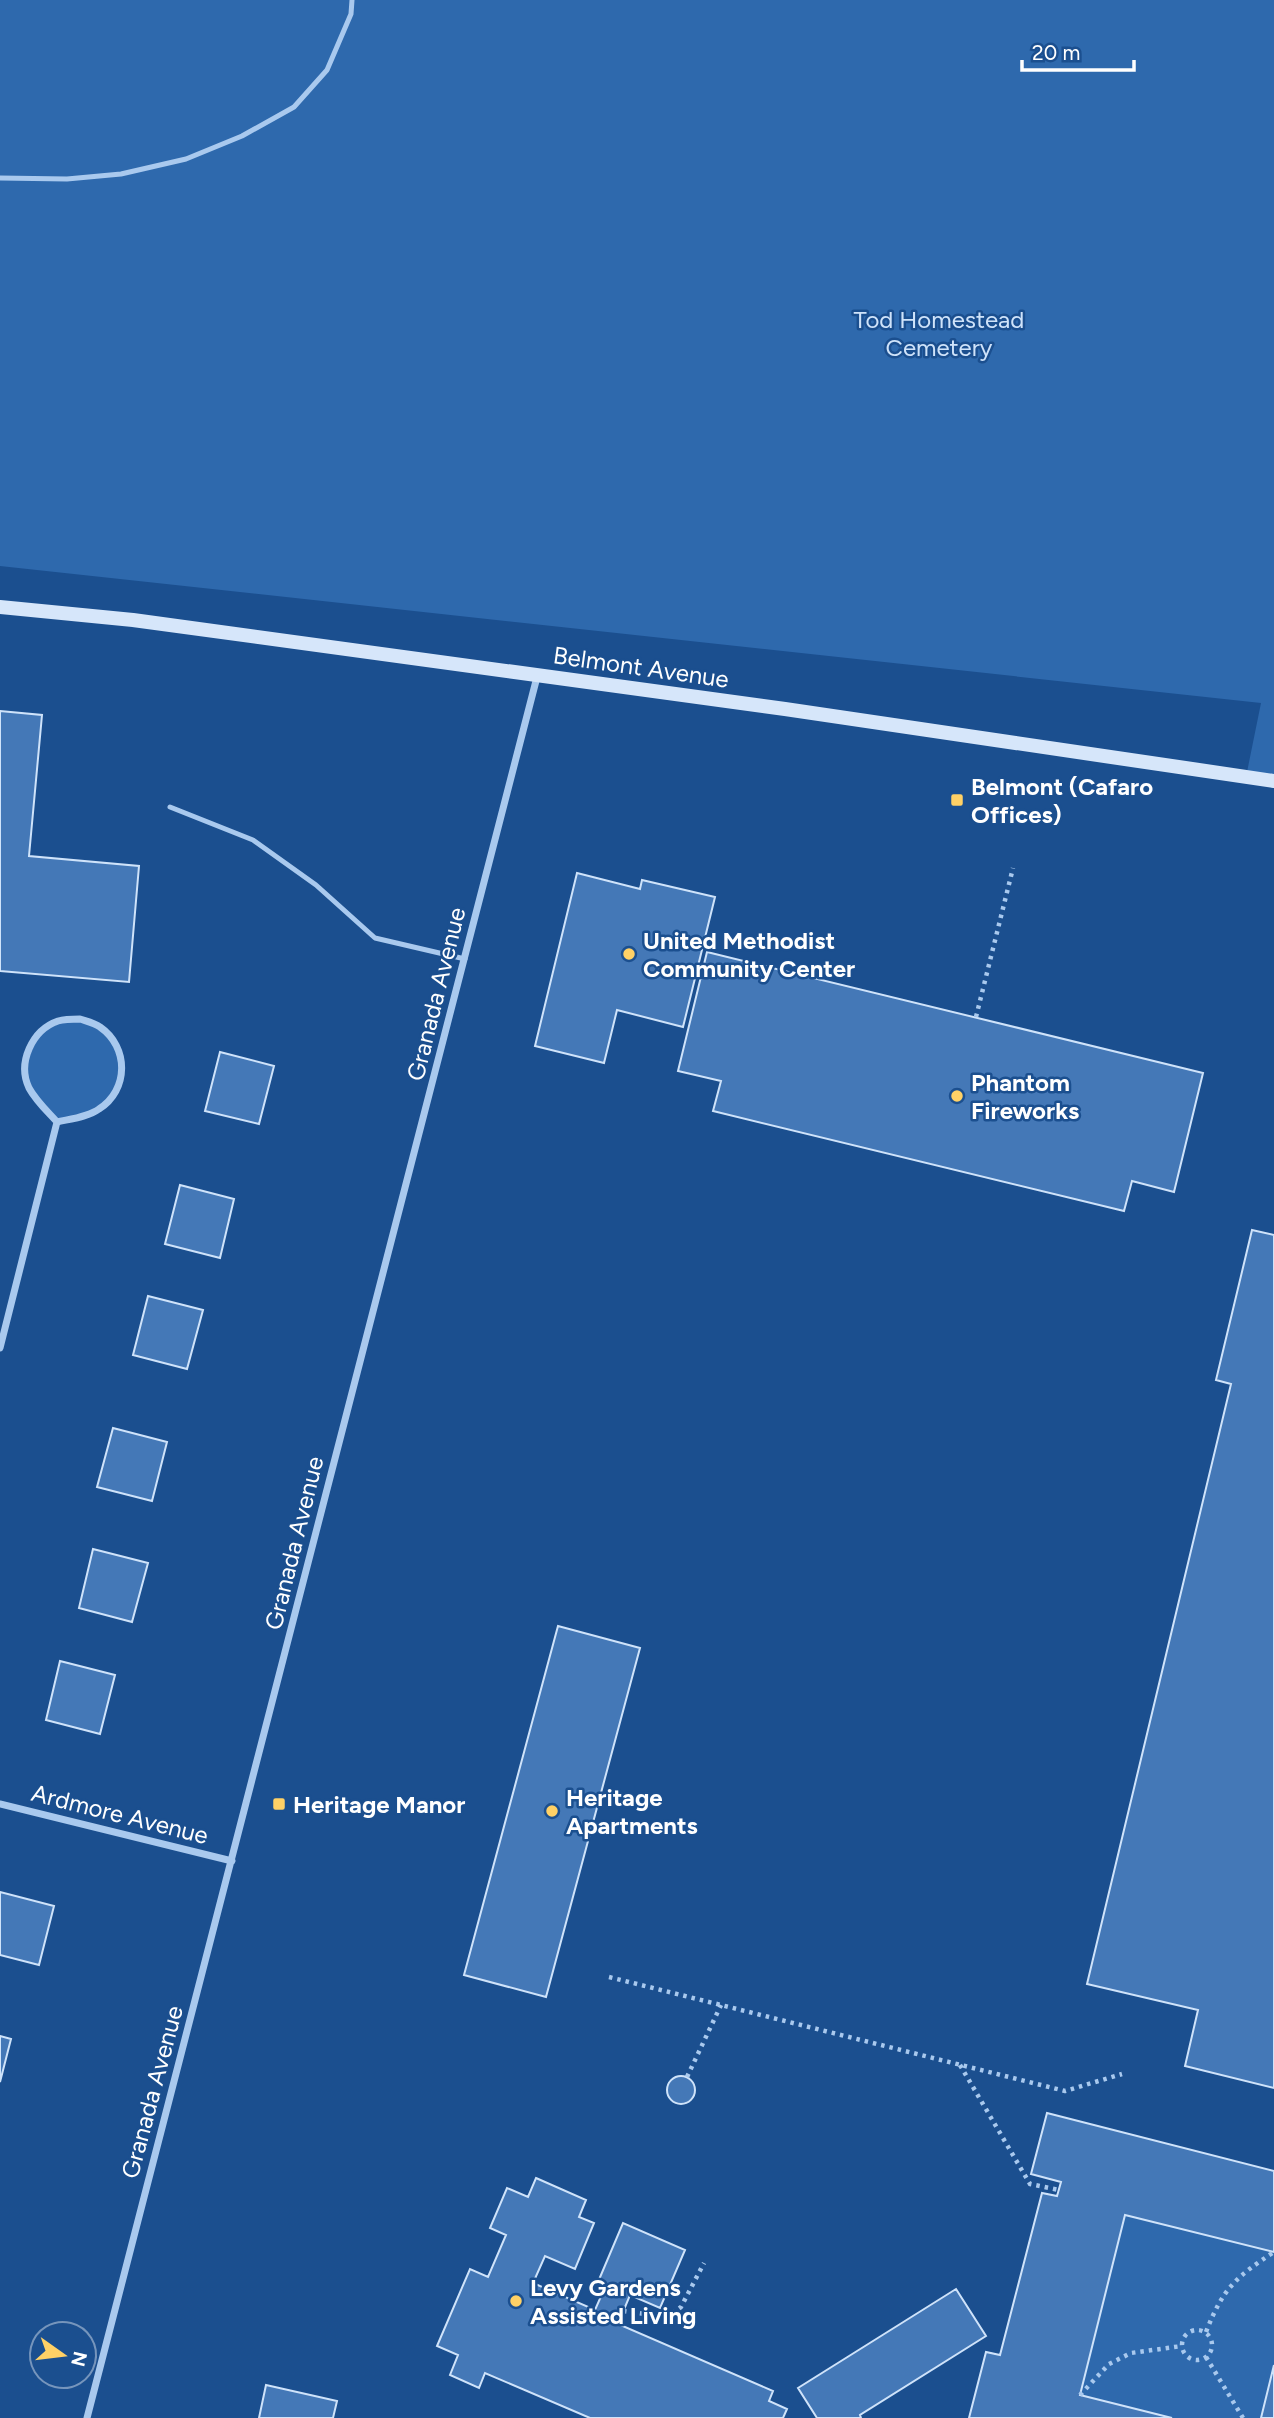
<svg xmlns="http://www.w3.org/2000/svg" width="1274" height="2418" viewBox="0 0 1274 2418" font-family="Figtree,sans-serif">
<rect width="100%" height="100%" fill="#1b4f8f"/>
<path fill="#2e69ad" d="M0 0H1274V782L1246 777 1261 703 0 566Z
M80 1019 114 1039 122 1078 98 1111 57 1122 28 1087 25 1067 41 1030 59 1021Z
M1125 2215 1274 2252V2365L1261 2418H1172L1080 2395Z"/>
<path fill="#4478b7" stroke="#cfe3fa" stroke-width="2" d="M0 711 42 715 29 856 139 866 129 982 0 971Z
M577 873 640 889 642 880 715 897 683 1027 617 1010 604 1063 535 1046Z
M707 952 1203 1073 1174 1192 1132 1181 1124 1211 713 1111 721 1081 678 1071Z
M220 1052 274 1066 259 1124 205 1111Z
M180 1185 234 1199 220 1258 165 1244Z
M1252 1230 1274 1235V2088L1185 2066 1198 2010 1087 1984 1231 1384 1216 1380Z
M148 1296 203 1310 187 1369 133 1355Z
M113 1428 167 1442 152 1501 97 1487Z
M93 1549 148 1563 132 1622 79 1608Z
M558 1626 640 1648 546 1997 464 1975Z
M60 1661 115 1675 100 1734 46 1720Z
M0 1892 54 1906 39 1965 0 1955Z
M0 2036 11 2039 0 2082Z
M667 2090a14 14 0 1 1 28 0a14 14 0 1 1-28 0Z
M1047 2113 1274 2171V2252L1125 2215 1080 2395 1172 2418H969L986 2352 1000 2355 1042 2193 1057 2196 1061 2182 1031 2174Z
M536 2178 586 2200 579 2217 594 2223 575 2269 545 2256 533 2283 595 2310 606 2285 598 2282 623 2223 685 2250 660 2308 630 2295 618 2324 773 2391 769 2401 787 2409 783 2418H590L485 2373 479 2388 450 2375 458 2355 437 2346 470 2269 488 2277 506 2235 490 2228 507 2188 528 2197Z
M956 2289 986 2336 860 2415 861 2418H817L798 2388Z
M1274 2365V2418H1261Z
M266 2385 337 2401 333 2418H259Z"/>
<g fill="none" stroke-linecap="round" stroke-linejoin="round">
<path stroke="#a9c9ee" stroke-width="4.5" stroke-dasharray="3.5 5" stroke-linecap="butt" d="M976 1017 1013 868
M609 1977 1065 2091 1122 2074
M960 2065 1030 2184 1059 2190
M687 2077 721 2005
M623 2311 668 2317 681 2307 704 2263
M1182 2345a15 15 0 1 1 30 0a15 15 0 1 1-30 0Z
M1206 2332C1223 2288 1236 2277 1274 2252
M1206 2357 1243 2418
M1080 2395 1109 2364 1131 2353 1182 2346"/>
<path stroke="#a9c9ee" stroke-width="5" d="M0 178 67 179 121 174 186 159 242 136 294 107 327 70 351 14 352 0
M170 807 253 840 316 885 375 938 465 959"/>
<path stroke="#a9c9ee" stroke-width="7" d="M80 1019C86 1021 95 1023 100 1027 129 1047 129 1090 99 1109 88 1117 70 1119 57 1122 48 1112 36 1101 29 1088 17 1063 32 1030 58 1021 65 1019 73 1019 80 1019Z
M0 1348 57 1122
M0 1804 232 1861
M87 2418 537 677"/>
<path stroke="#d6e6fa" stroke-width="14" d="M0 607 133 620 785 709 1274 781"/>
</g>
<g fill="#ffd166" stroke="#1b4f8f" stroke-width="2.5">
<rect x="950" y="793" width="14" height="14" rx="3.5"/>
<circle cx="629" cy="954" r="7"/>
<circle cx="957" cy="1096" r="7"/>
<rect x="272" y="1797" width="14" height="14" rx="3.5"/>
<circle cx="552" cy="1811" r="7"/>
<circle cx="516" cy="2301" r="7"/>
</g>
<g text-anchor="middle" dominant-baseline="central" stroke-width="5" stroke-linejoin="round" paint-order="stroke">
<g font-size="24" fill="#cfe3fa" stroke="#1b4f8f">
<text x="939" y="319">Tod Homestead<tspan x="939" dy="28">Cemetery</tspan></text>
</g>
<g font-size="24" fill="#fff" stroke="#1b4f8f">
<text transform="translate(641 667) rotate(8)">Belmont Avenue</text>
<text transform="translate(436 994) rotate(-76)">Granada Avenue</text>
<text transform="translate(294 1543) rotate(-76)">Granada Avenue</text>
<text transform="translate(120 1814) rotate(14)">Ardmore Avenue</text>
<text transform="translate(152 2092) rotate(-75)">Granada Avenue</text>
</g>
<g font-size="24" font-weight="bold" fill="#fff" stroke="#1b4f8f" text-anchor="start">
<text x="971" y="786">Belmont (Cafaro<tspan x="971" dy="28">Offices)</tspan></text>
<text x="643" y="940">United Methodist<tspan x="643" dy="28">Community Center</tspan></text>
<text x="971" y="1082">Phantom<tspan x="971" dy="28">Fireworks</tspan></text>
<text x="566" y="1797">Heritage<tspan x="566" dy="28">Apartments</tspan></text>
<text x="293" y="1804">Heritage Manor</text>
<text x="530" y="2287">Levy Gardens<tspan x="530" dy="28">Assisted Living</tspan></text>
</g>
</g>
<g transform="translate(63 2355) rotate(104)"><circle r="33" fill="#1b4f8f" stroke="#7695bc" stroke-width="2"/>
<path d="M0-5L12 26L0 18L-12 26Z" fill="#ffd166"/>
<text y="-10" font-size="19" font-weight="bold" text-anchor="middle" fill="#ffffff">N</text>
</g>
<path d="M1022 60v10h112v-10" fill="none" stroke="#ffffff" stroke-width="3.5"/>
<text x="1032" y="60" font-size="21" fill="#ffffff" stroke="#1b4f8f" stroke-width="5" paint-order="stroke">20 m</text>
</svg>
